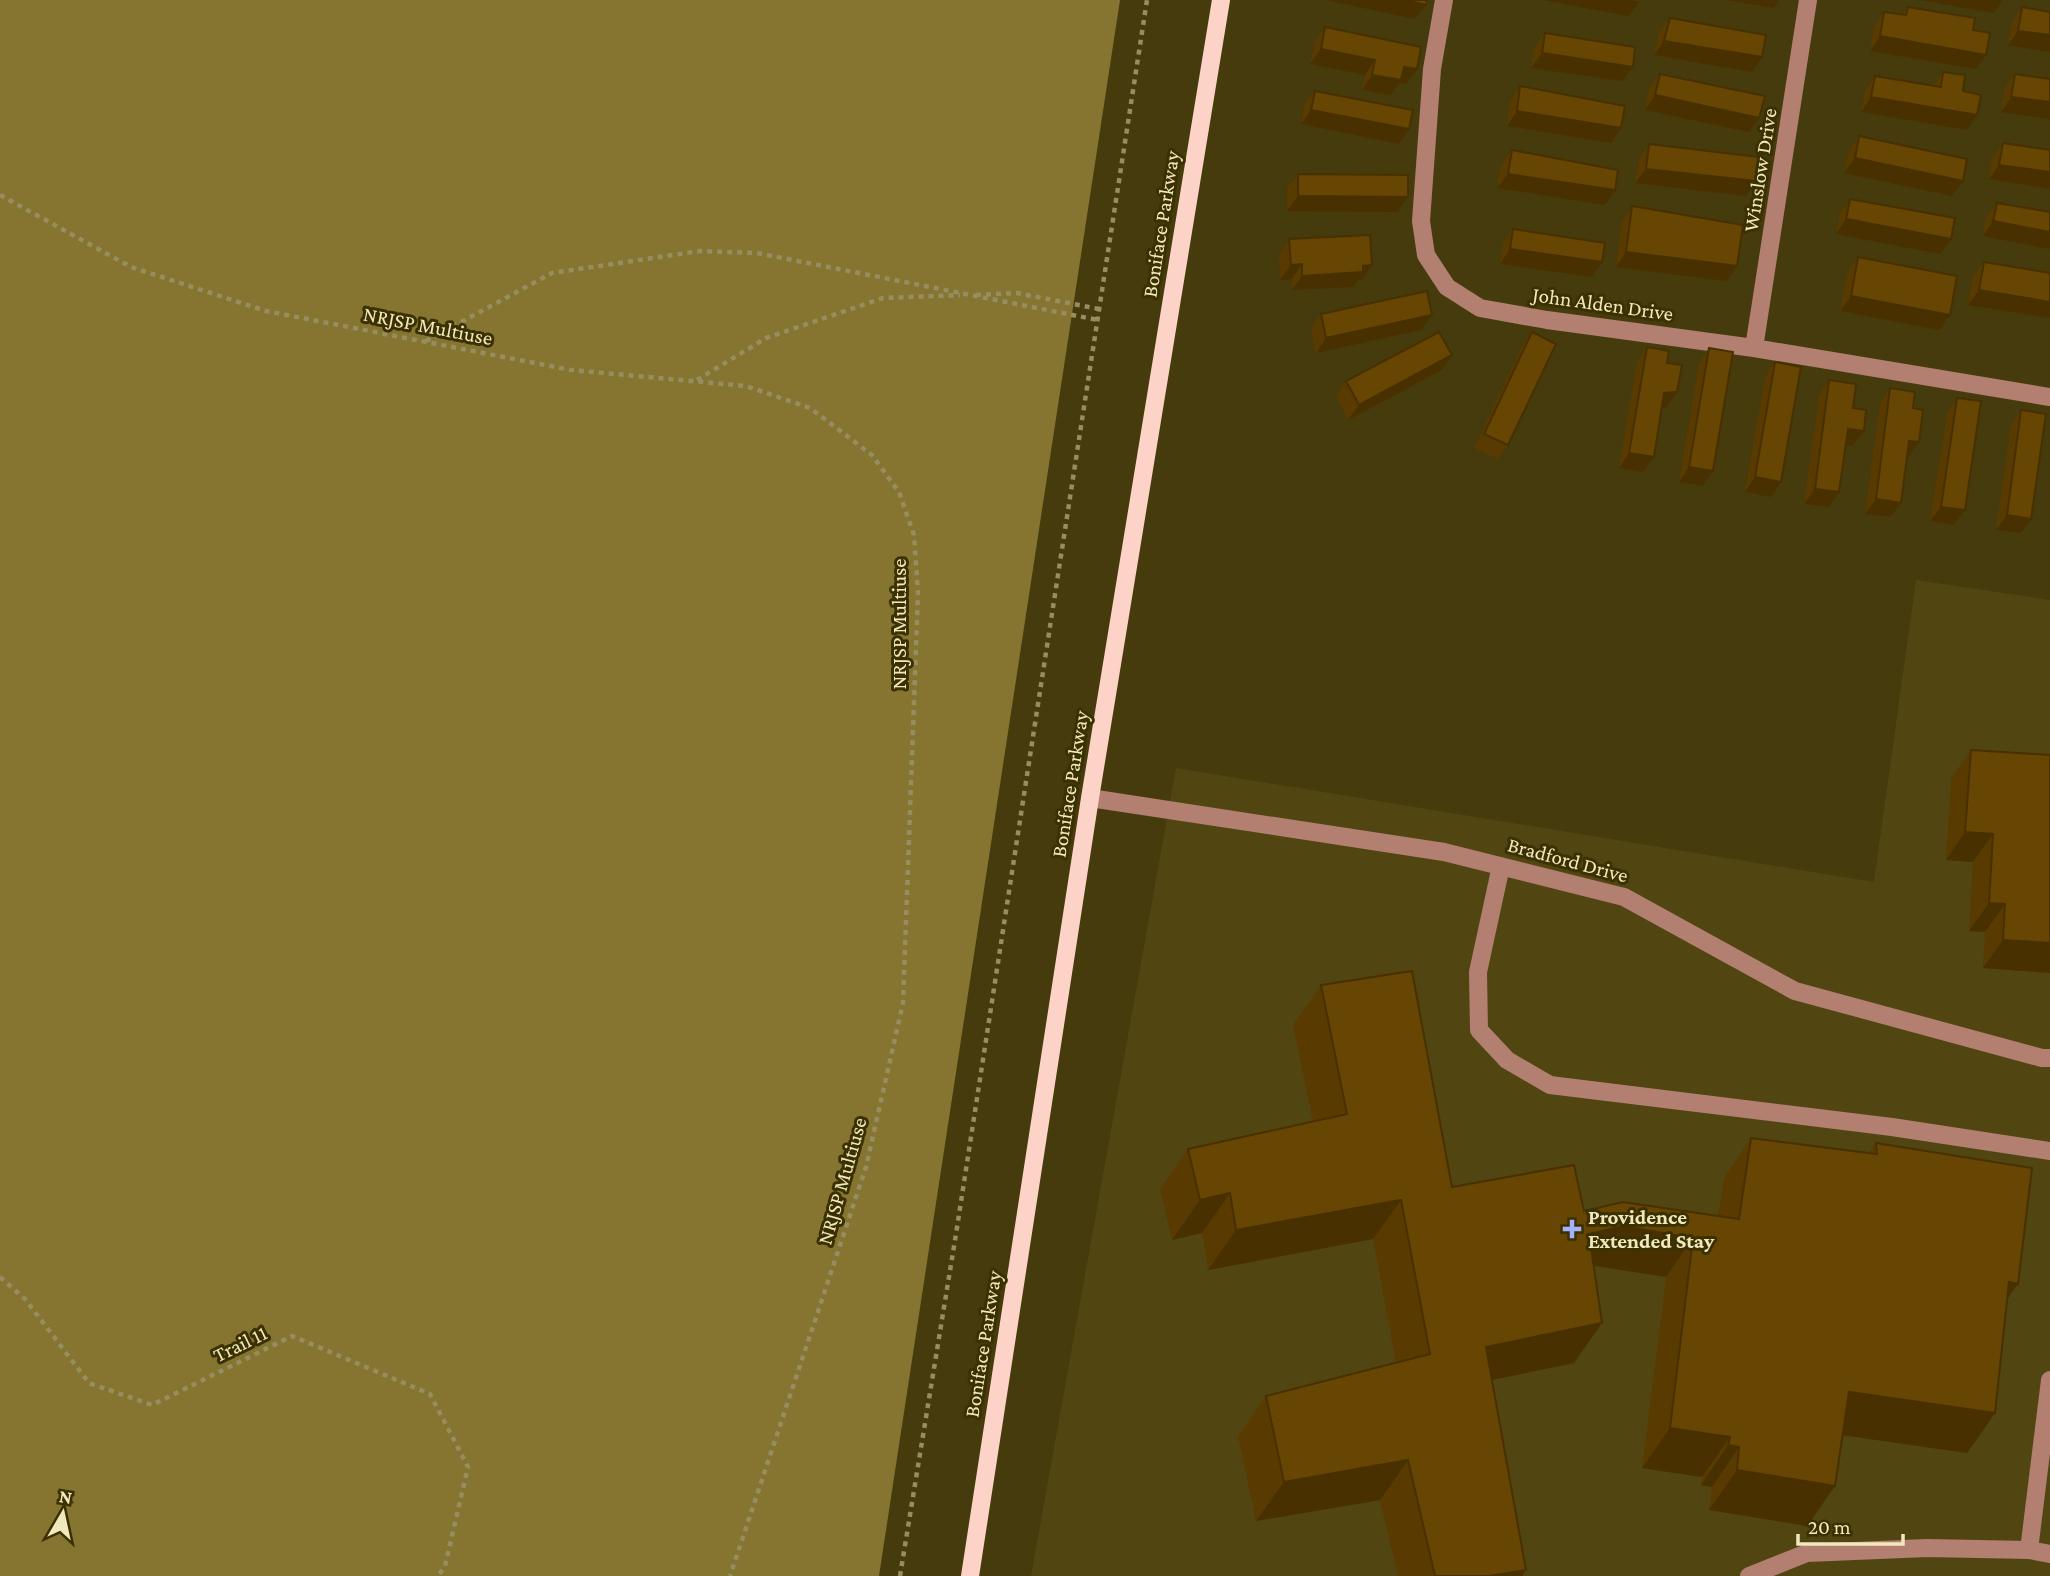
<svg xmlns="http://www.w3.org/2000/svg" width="2050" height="1576" viewBox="0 0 2050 1576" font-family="'Crimson Pro',serif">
<rect width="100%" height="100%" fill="#453b0c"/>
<path fill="#514612" d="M1916 580 2050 600V1576H1031L1176 768 1874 882Z"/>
<path fill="#857530" d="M0 0H1120L879 1576H0Z"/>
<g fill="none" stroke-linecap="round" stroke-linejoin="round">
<path stroke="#968d61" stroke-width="4.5" stroke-dasharray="5 5" stroke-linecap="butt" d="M0 195 131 267 266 311 571 370 746 386 810 408 872 455 899 492 914 535 918 593 903 1003 866 1167 730 1576
M976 295 1017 293 1099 309
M426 341 552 273 700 251 757 253 1098 320
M697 380 766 338 883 298 960 295
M0 1277 25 1299 89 1383 152 1405 292 1336 430 1394 468 1467 445 1566 438 1576
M900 1576 956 1234 1147 0"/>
<path stroke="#b27f70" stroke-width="18" d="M1444 0 1432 69 1421 221 1426 255 1447 287 1480 308 1547 320 1754 348 2050 397
M1754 348 1808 0
M1090 798 1444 852 1624 897 1795 991 2042 1058H2050
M1501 866 1478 972 1479 1030 1507 1060 1550 1085 1892 1127 2050 1151
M2050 1380 2029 1550 2050 1554
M1749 1576 1807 1553 1927 1548 2029 1550"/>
<path stroke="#fed3c7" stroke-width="18" d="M970 1576 1090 798 1221 0"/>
</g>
<path fill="#593b02" d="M1908 7 1973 30 1976 69 1870 51 1874 27 1884 12 1902 15Z
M2022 7 2050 12 2008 45 2012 22Z
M1670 18 1752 72 1654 55 1659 32Z
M1325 27 1421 47 1406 84 1399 83 1391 95 1362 90 1365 75 1310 64 1315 42Z
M1545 33 1633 67 1622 81 1531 68 1534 48Z
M1943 72 1963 91 1967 130 1861 112 1865 91 1875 76 1933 86Z
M1660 74 1749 132 1645 110 1649 89Z
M2015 74 2050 79 2001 112 2004 89Z
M1520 86 1611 143 1507 126 1510 101Z
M1315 91 1399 144 1301 124 1304 105Z
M1859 136 1952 196 1844 173 1849 151Z
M2003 143 2050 150V189L1989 179 1992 158Z
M1649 144 1746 196 1635 183 1639 159Z
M1512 150 1605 205 1497 188 1501 165Z
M1298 174 1408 197 1397 212 1287 211V188Z
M1850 199 1940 254 1836 234 1840 213Z
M1997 203 2050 212V249L1983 236 1986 218Z
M1632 206 1727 281 1616 267 1622 221Z
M1513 229 1602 262 1592 277 1500 264 1503 243Z
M1289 239 1372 265 1362 280H1358L1353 287 1292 290V279L1280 280 1279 254Z
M1858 257 1939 330 1840 311 1848 272Z
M1984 262 2050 273V318L1968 305 1973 276Z
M1321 314 1421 330 1316 353 1311 329Z
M1532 332 1508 445 1498 459 1474 448 1522 347Z
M1647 347 1667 363V407H1662L1643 472 1619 468 1637 362Z
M1709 348 1703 486 1679 482 1699 363Z
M1775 362 1771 497 1745 492 1765 377Z
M1442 370 1348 420 1336 396 1346 381Z
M1829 380 1853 408 1864 431 1853 446 1845 445 1839 492 1829 507 1804 504 1819 395Z
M1890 388 1909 457H1907L1901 503 1890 517 1865 514 1880 403Z
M1957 398 1954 525 1930 521 1947 413Z
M2021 410V533L1996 530 2011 425Z
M1971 750 2050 973 1983 968 1985 932 1969 931 1973 862 1946 860 1951 778Z
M1321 985 1452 1187 1584 1211 1718 1216 1724 1178 1751 1138 1869 1153 1876 1143 2008 1298 1995 1413 1967 1453 1843 1435 1835 1486 1807 1526 1709 1510 1712 1487 1701 1485 1702 1477 1642 1468 1666 1277 1596 1266 1594 1267 1574 1363 1492 1380 1526 1570 1522 1576H1398L1380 1500 1256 1521 1238 1436 1266 1396 1396 1363 1373 1239 1208 1270 1202 1233 1172 1240 1160 1189 1188 1149 1313 1122 1293 1025Z"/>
<path fill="#483001" d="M1326 0H1404L1426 5 1415 19Z
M1543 0H1631L1640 2 1629 16Z
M1726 0H1779L1774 8Z
M1920 0H2003L1994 13Z
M2018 31 2050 35V52L2008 45Z
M1880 36 1986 55 1976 69 1870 51Z
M1664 41 1762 57 1752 72 1654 55Z
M1321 49 1375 60 1365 75 1310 64Z
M1542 53 1633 67 1622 81 1531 68Z
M1404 67 1417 69 1406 84 1399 83 1391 95 1362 90 1372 75Z
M1655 95 1759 118 1749 132 1645 110Z
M1871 97 1977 115 1967 130 1861 112Z
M2011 97 2050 102V119L2001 112Z
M1311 110 1409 129 1399 144 1301 124Z
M1517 111 1621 128 1611 143 1507 126Z
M1855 158 1963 181 1952 196 1844 173Z
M1999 165 2050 172V189L1989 179Z
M1646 169 1756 181 1746 196 1635 183Z
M1508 174 1615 190 1605 205 1497 188Z
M1298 196 1408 197 1397 212 1287 211Z
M1846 219 1951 239 1940 254 1836 234Z
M1993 221 2050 232V249L1983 236Z
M1510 249 1602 262 1592 277 1500 264Z
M1626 252 1737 266 1727 281 1616 267Z
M1302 264 1292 279 1280 280 1291 265Z
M1372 265 1362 280H1358L1353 287 1292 290 1302 276 1363 266Z
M1979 290 2050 302V318L1968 305Z
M1851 296 1950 315 1939 330 1840 311Z
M1432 315 1421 330 1316 353 1326 338Z
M1452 355 1442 370 1348 420 1359 405Z
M1677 392 1667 407 1654 408 1664 393Z
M1848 429 1864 431 1853 446 1837 444Z
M1909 441 1919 442 1909 457 1898 456Z
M1629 453 1654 457 1643 472 1619 468Z
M1689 467 1713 471 1703 486 1679 482Z
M1755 477 1781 482 1771 497 1745 492Z
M1815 489 1839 492 1829 507 1804 504Z
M1876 499 1901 503 1890 517 1865 514Z
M1941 507 1965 510 1954 525 1930 521Z
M2007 515 2031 519 2021 533 1996 530Z
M1965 832 1993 834 1973 862 1946 860Z
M1989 903 2005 904 1985 932 1969 931Z
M2003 940 2050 943V973L1983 968Z
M1230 1193 1202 1233 1172 1240 1200 1200Z
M1401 1200 1373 1239 1208 1270 1236 1230Z
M1623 1226 1693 1238 1666 1277 1596 1266 1561 1274 1589 1234Z
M2009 1282 2018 1284 1990 1323Z
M1602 1323 1574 1363 1458 1387 1486 1347Z
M1849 1392 1995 1413 1967 1453 1821 1432Z
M1670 1428 1730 1437 1702 1477 1642 1468Z
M1728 1445 1739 1447 1712 1487 1701 1485Z
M1408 1460 1380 1500 1256 1521 1284 1482Z
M1737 1470 1835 1486 1807 1526 1709 1510Z
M1526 1570 1522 1576H1488Z"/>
<path fill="#674502" stroke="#483001" stroke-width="2" d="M1404 0H1427L1426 5Z
M1908 7 1975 18 1973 30 1990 33 1986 55 1880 36 1884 12 1906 15Z
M2022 7 2050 12V35L2018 31Z
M1670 18 1766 35 1762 57 1664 41Z
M1325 27 1421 47 1417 69 1404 67 1401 80 1372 75 1375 60 1321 49Z
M1545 33 1635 47 1633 67 1542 53Z
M1943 72 1965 75 1963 91 1981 95 1977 115 1871 97 1875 76 1941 87Z
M1660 74 1765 96 1759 118 1655 95Z
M2015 74 2050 79V102L2011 97Z
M1520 86 1625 106 1621 128 1517 111Z
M1315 91 1413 110 1409 129 1311 110Z
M1859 136 1967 159 1963 181 1855 158Z
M2003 143 2050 150V172L1999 165Z
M1649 144 1759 157 1756 181 1646 169Z
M1512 150 1618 170 1615 190 1508 174Z
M1298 174 1408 175V197L1298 196Z
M1850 199 1955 218 1951 239 1846 219Z
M1997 203 2050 212V232L1993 221Z
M1632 206 1743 225 1737 266 1626 252Z
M1513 229 1605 243 1602 262 1510 249Z
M1370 235 1372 265 1363 266V272L1302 276V264L1291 265 1289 239Z
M1858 257 1957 276 1950 315 1851 296Z
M1984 262 2050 273V302L1979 290Z
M1427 291 1432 315 1326 338 1321 314Z
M1439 332 1452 355 1359 405 1346 381Z
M1532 332 1556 344 1508 445 1484 434Z
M1647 347 1669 351 1667 363 1682 365 1677 392 1664 393 1654 457 1629 453Z
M1709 348 1733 352 1713 471 1689 467Z
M1775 362 1801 367 1781 482 1755 477Z
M1829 380 1856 384 1853 408 1866 410 1864 431 1848 429 1839 492 1815 489Z
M1890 388 1915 392 1913 408 1923 410 1919 442 1909 441 1901 503 1876 499Z
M1957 398 1981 401 1965 510 1941 507Z
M2021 410 2046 414 2031 519 2007 515Z
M1971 750 2050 755V943L2003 940 2005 904 1989 903 1993 834 1965 832Z
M1412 971 1452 1187 1574 1165 1584 1211 1623 1202 1739 1219 1751 1138 1877 1154 1876 1143 2032 1168 2018 1284 2009 1282 1995 1413 1849 1392 1835 1486 1737 1470 1739 1447 1728 1445 1730 1437 1670 1428 1693 1238 1623 1226 1589 1234 1602 1323 1486 1347 1526 1570 1489 1576H1435L1408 1460 1284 1482 1266 1396 1430 1354 1401 1200 1236 1230 1230 1193 1200 1200 1188 1149 1347 1114 1321 985Z"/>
<path fill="#a5b1fc" stroke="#3b3100" stroke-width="2.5" d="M1568.5 1218.5h7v7h7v7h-7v7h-7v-7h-7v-7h7z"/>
<g text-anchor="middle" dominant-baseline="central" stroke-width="6" stroke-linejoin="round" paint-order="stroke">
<g font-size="21" fill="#f1e8bf" stroke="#3b3100">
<text transform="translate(1760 170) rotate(-81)">Winslow Drive</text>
<text transform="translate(1161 224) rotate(-81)">Boniface Parkway</text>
<text transform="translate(1603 304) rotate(8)">John Alden Drive</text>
<text transform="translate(428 326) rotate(11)">NRJSP Multiuse</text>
<text transform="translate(899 624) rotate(-90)">NRJSP Multiuse</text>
<text transform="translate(1070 784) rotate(-81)">Boniface Parkway</text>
<text transform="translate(1568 860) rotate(15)">Bradford Drive</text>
<text transform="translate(842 1181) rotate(-74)">NRJSP Multiuse</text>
<text transform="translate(240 1344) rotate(-26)">Trail 11</text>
<text transform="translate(983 1344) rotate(-81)">Boniface Parkway</text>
</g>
<g font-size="21" font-weight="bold" fill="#f1e8bf" stroke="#3b3100" text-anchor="start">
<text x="1588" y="1217">Providence<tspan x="1588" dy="24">Extended Stay</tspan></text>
</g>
</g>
<g transform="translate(63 1513) rotate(9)" stroke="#3b3100" stroke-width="5" paint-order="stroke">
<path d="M0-5L12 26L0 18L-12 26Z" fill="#f1e8bf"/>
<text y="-10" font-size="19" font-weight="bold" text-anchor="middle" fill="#f1e8bf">N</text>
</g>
<path d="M1798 1534v10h105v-10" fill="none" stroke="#f1e8bf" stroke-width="3.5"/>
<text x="1808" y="1534" font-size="21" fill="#f1e8bf" stroke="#3b3100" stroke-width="5" paint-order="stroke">20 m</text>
</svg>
